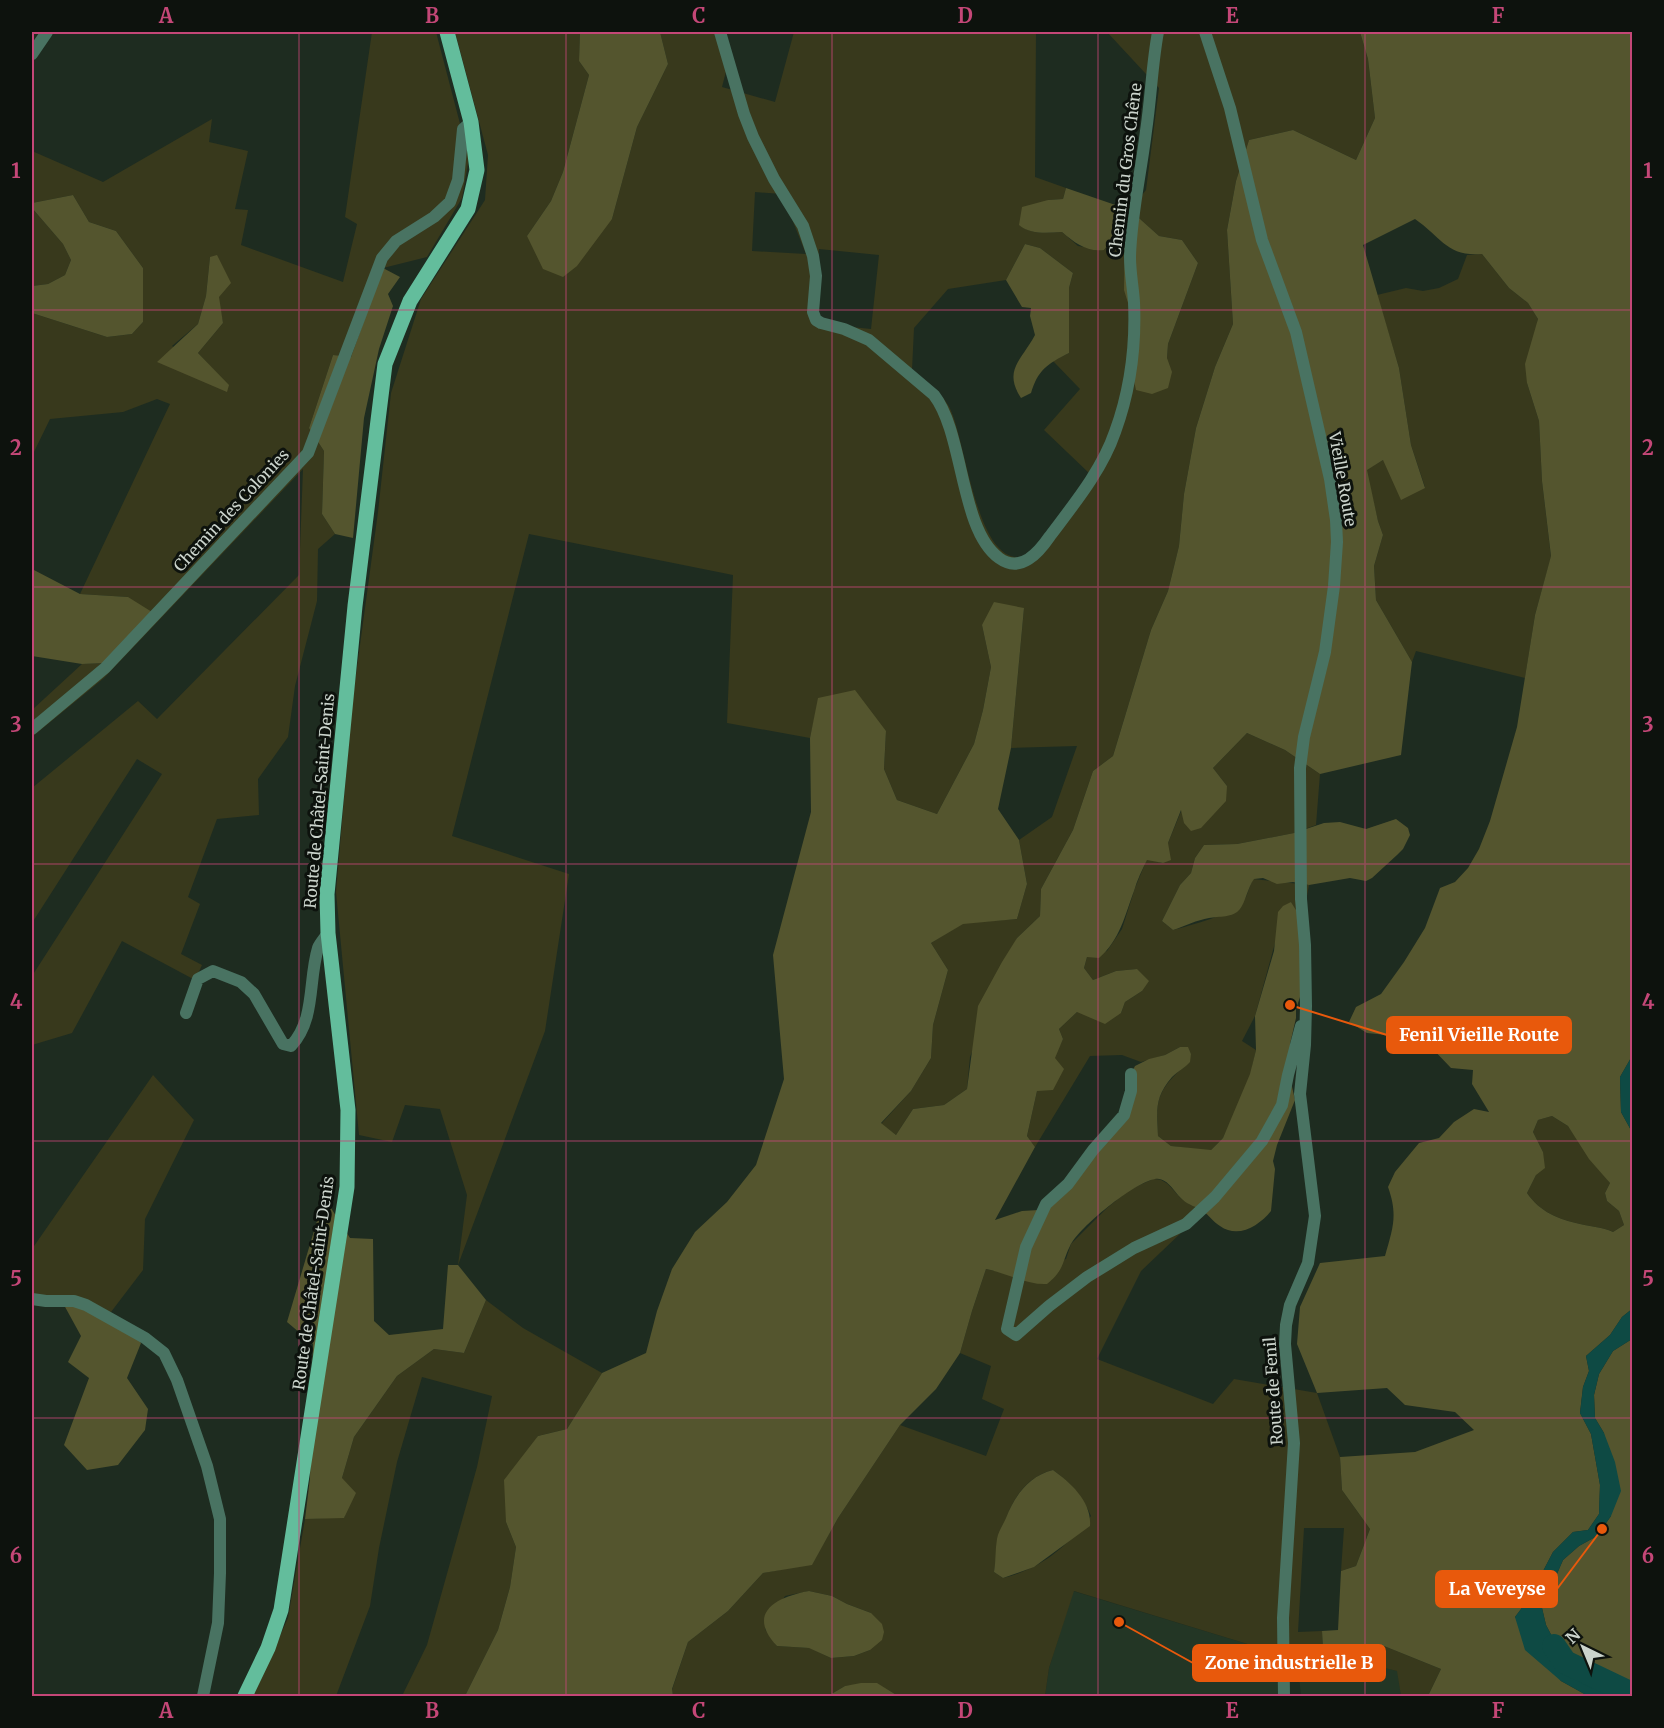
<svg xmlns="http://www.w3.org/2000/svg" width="1664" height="1728" viewBox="0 0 1664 1728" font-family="Merriweather,serif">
<rect width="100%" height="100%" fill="#1e2c20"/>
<path fill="#233625" d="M1073 1591 1277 1653 1285 1696H1045L1049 1668Z
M1296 1647 1398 1671 1401 1696H1301Z"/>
<path fill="#38391c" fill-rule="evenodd" d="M372 32H436L469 158 462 198 427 257 383 268 351 358 333 355 309 428 324 451 322 514 335 534 318 549 317 601 295 686 288 737 258 779 259 815 217 819 188 897 200 904 181 954 202 965 195 980 122 941 72 1033 32 1045V976L162 774 137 759 32 923V788L138 701 157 719 299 575 303 469 104 678 32 737V710L82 664 106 663 128 597 80 594 170 404 157 399 123 412 50 419 32 456V313L107 337 132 334 143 322V268L116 231 89 222 73 195 32 203V151L103 182 212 119 209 142 248 151 235 209 248 210 241 245 343 282 357 224 345 217ZM210 257 223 323 198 353 228 385 172 346 198 324 206 296Z
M455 32H580L579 61 589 75 563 172 551 201 527 236 612 219 637 127 668 64 660 32H724L731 52 722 87 775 102 794 32H1036L1035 177 1066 188 1063 199 1048 200 1020 225C1031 235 1047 233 1062 232L1078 246 1104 250 1118 231 1125 239 1172 372 1167 358 1168 344 1198 263 1182 240 1159 236 1130 210 1146 190 1159 88 1107 32H1360L1368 59 1375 118 1356 160 1293 130 1249 140 1236 181 1227 230 1233 324 1215 367 1196 428 1184 494 1179 546 1168 591 1151 630 1113 756 1093 771 1073 830 1041 889 1040 916 1017 938 970 1057 967 1089 944 1105 913 1109 896 1135 881 1124 911 1091 931 1058 933 1025 948 970 931 943 963 923 1017 919 1027 884 1019 840 1052 817 1077 746 1011 748 1024 608 982 625 991 667 983 710 974 744 937 814 897 800 884 769 886 731 819 698 810 738 727 723 733 575 529 534 452 836 569 874 545 1031 458 1265 467 1195 440 1109 405 1105 392 1142 359 1135 336 892 352 704 378 512 391 393 421 299 485 200 488 155ZM755 192 782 194 806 254 752 251ZM1025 244 1040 248 1073 273 1069 288V353L1053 361 1080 389 1044 430 1090 474C1078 491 1043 550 1026 556 975 572 966 433 948 405 940 391 924 380 912 370L914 328 948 289 1006 280ZM819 249 879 255 871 329 812 323Z
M32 208 63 244 71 260 65 275 48 284 32 286Z
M1482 254 1509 288 1528 303 1538 319 1527 383 1539 421 1542 481 1551 557 1535 615 1525 678 1416 651 1412 662 1376 600 1374 566 1383 535 1378 521 1366 470 1383 460 1425 487 1411 445 1399 368 1377 295 1406 288 1423 291 1439 288 1458 279 1467 255Z
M1247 733 1285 750 1320 774 1316 825 1294 833 1237 844 1204 845 1195 858 1191 873 1180 885 1162 921 1173 930C1191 925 1233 915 1244 900 1247 896 1250 885 1253 879L1309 885 1302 923 1291 902 1275 943 1255 1016 1242 1041 1256 1050 1252 1067 1257 1083 1230 1123 1223 1138 1210 1151 1171 1146 1158 1136C1157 1110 1154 1096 1175 1075 1185 1065 1185 1069 1191 1054L1187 1047H1180L1165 1055 1141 1062 1122 1055 1090 1056 1035 1147 1027 1136 1037 1091 1063 1039 1059 1029 1077 1012 1121 1013 1125 1002 1142 991 1137 969 1116 971 1093 980 1084 968 1087 957 1107 951 1122 929 1135 888 1147 859 1163 863 1168 843 1182 809 1227 786 1213 768Z
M153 1075 194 1120 145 1219 143 1270 111 1312 64 1305 32 1303V1249Z
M1552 1116 1568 1126 1610 1183 1605 1193 1607 1201 1619 1211 1624 1225 1613 1232C1602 1227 1592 1227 1580 1224 1558 1219 1540 1212 1527 1193L1536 1175 1543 1152 1533 1132 1538 1120Z
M1153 1179C1167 1178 1172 1190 1182 1199 1188 1204 1197 1208 1204 1211L1141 1271 1097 1359 1213 1404 1234 1379 1317 1393 1340 1457 1342 1490 1370 1529 1356 1566 1341 1571 1344 1528H1304L1298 1632 1322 1631 1323 1649 1384 1646 1441 1669 1428 1696H1401L1397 1671 1296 1647 1277 1653 1074 1591 1049 1668 1045 1696H898L876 1683 845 1686 828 1696H673L672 1690 688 1642 728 1611 763 1573 812 1564 838 1518 900 1425 986 1456 1004 1409 982 1399 991 1366 960 1353 972 1311 986 1269 1009 1274 1066 1259 1071 1244 1107 1208 1129 1190ZM1053 1470C1070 1482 1083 1497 1091 1516 1066 1547 1043 1568 1003 1578L994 1572C1000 1533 1009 1481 1053 1470ZM809 1591 832 1596 847 1604 871 1613 870 1650 854 1656 831 1658 810 1648 777 1646 765 1629 785 1596Z
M486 1300 523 1328 602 1373 567 1429 538 1436 506 1522 516 1547 510 1587 498 1630 465 1696H402L427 1645 477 1467 492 1396 422 1377 397 1462 379 1548 370 1606 336 1696H253L288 1618 305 1519 345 1517 342 1478 354 1437 397 1376 434 1349 464 1353Z"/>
<path fill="#54552e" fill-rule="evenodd" d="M580 32H660L668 64 637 127 612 219 577 266 563 277 543 269 527 236 551 201 563 172 589 75 579 61Z
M1360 32H1632V1056L1620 1077 1621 1112 1632 1132V1309L1622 1317 1610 1335 1586 1356 1589 1371 1583 1387 1580 1413 1591 1434 1600 1485 1599 1514 1588 1530 1573 1532 1553 1552 1528 1600 1515 1617 1561 1681 1588 1696H1428L1441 1669 1384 1646 1323 1649 1322 1631 1338 1630 1341 1571 1356 1566 1370 1529 1342 1490 1340 1457 1415 1452 1474 1430 1455 1412 1405 1405 1387 1388 1317 1393 1297 1344 1300 1307 1320 1263 1385 1256C1393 1228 1398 1215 1388 1187L1395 1172 1419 1143 1439 1138 1454 1122 1474 1109 1489 1112 1472 1084 1473 1070 1451 1068 1430 1046 1387 1035 1367 1033 1349 1022 1356 1007 1381 994 1404 962 1425 928 1440 888 1455 882 1468 868 1479 849 1490 821 1517 727 1535 615 1551 556 1542 481 1539 421 1527 383 1525 364 1538 319 1528 303 1509 288 1482 254C1447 257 1441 237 1415 219L1363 245 1399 368 1411 445 1425 488 1401 500 1383 460 1367 470 1378 521 1383 535 1374 566 1376 600 1412 662 1401 755 1320 774 1285 750 1247 733 1213 768 1227 786 1226 801 1201 828 1191 831 1184 823 1181 810 1168 843 1171 860 1163 863 1147 860C1142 870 1137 880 1134 891 1125 915 1120 940 1099 958L1087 957 1084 968 1093 980 1116 971 1137 969 1149 981 1142 991 1125 1002 1121 1013 1105 1024 1077 1012 1059 1029 1063 1039 1055 1058 1064 1069 1053 1090 1037 1091 1027 1136 1035 1147 995 1220 1022 1211 1039 1210 1124 1115 1131 1074 1135 1066 1149 1059 1165 1055 1180 1047H1188L1191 1054 1190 1062C1185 1068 1178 1071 1172 1077 1154 1098 1157 1111 1158 1136L1171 1146 1211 1150 1223 1138 1250 1074 1256 1050 1255 1016 1274 951 1278 912 1283 906 1291 902 1299 915 1301 994 1296 1009V1018L1290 1044V1078L1295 1100 1277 1145 1273 1161 1275 1169 1271 1211C1259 1226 1238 1239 1220 1226 1213 1222 1209 1215 1203 1211 1197 1207 1188 1205 1183 1200 1174 1193 1168 1177 1155 1179 1135 1182 1079 1227 1070 1246 1061 1264 1065 1269 1047 1284 1026 1285 1007 1273 986 1269L972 1311 960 1353 936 1389 900 1425 838 1518 812 1565 763 1573 728 1611 688 1642 672 1689 673 1696H465L498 1630 510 1587 516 1547 506 1522 504 1480 538 1436 567 1429 602 1373 646 1353 657 1311 672 1269 695 1232 727 1202 756 1165 784 1079 773 955 811 812 810 738 818 698 855 690 886 731 884 769 897 800 937 814 974 744 983 710 991 667 982 625 994 602 1024 608 1011 748 998 809 1019 840 1027 884 1017 919 963 924 931 943 948 970 933 1025 931 1058 911 1091 881 1123 896 1135 913 1109 944 1105 967 1089 978 1006 1002 962 1017 938 1040 916 1041 889 1073 830 1093 771 1113 756 1151 630 1168 591 1179 546 1184 494 1196 428 1215 367 1233 324 1227 230 1236 181 1249 140 1293 130 1356 160 1375 118 1368 59ZM1552 1116 1568 1126 1589 1159 1610 1183 1605 1193 1607 1201 1619 1211 1624 1225 1613 1232C1602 1227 1592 1227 1580 1224 1558 1219 1540 1212 1527 1193L1536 1175 1545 1168 1543 1152 1533 1132 1538 1120Z
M1066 188 1130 210 1159 236 1182 240 1198 263 1168 344 1167 358 1172 372 1168 388 1152 394 1136 390 1128 353 1133 319 1124 290 1125 239 1117 232 1104 250C1086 252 1075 243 1062 232 1047 233 1031 235 1019 225L1022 207 1048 200 1063 199Z
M73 195 89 222 116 231 143 268V322L132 334 107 337 32 313V286L48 284 65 275 71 260 63 244 32 208V203Z
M1025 244 1040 248 1073 273 1069 288V353C1047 364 1038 370 1031 393L1021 398C1003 370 1021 361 1035 335L1030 316 1031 308 1022 307 1006 280Z
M217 255 231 283 219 297 223 323 198 353 229 385 227 392 157 362 198 324 206 296 210 257Z
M383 268 400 277 388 294 393 306 379 349 364 418 353 538 335 534 322 514 324 451 309 428 333 355 351 357Z
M32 569 80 594 128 597 152 612 106 663 82 664 32 656Z
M1396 819 1408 828 1410 835 1403 849 1397 855 1372 878 1366 881 1350 878 1309 885 1293 882 1277 884 1263 878 1254 879C1248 887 1245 903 1240 909 1233 918 1219 916 1209 918 1197 920 1185 926 1173 930L1162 921 1180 885 1191 873 1195 858 1204 845 1237 844 1294 833 1324 823 1340 822 1366 829Z
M324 1197 350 1238 373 1239 374 1321 389 1335 443 1329 448 1265H458L486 1300 464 1353 434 1349 397 1376 354 1437 342 1478 356 1493 344 1518 305 1519 310 1478 313 1344 287 1322Z
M64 1305C104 1311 118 1306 141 1343L127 1378 148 1409 145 1430 118 1465 87 1470 64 1445 89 1378 68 1362 81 1336Z
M1632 1339V1696L1609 1688 1580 1673 1556 1644 1546 1625 1542 1608 1563 1560 1579 1546 1597 1536 1611 1516 1604 1433 1595 1418 1594 1395 1599 1374 1613 1351Z
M1053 1470C1071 1483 1092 1502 1090 1526L1034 1567 1003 1578 994 1572C996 1561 995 1550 997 1539 998 1532 1003 1525 1006 1518 1015 1495 1029 1476 1053 1470Z
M809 1591 832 1596 847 1604 871 1613 882 1624 884 1632 882 1640 870 1650 854 1656 831 1658 809 1648 777 1646C746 1613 776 1597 809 1591Z
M861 1683H877L898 1696H828L845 1686Z"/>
<path fill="#0e4a44" d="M1632 1056 1631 1095 1632 1132 1621 1112 1620 1077Z
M1632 1309V1339L1613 1351 1599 1374 1594 1395 1595 1418 1604 1433 1615 1462 1621 1491 1611 1516 1597 1536 1579 1546 1563 1560 1542 1608 1546 1625 1556 1644 1580 1673 1609 1688 1632 1696H1588L1561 1681 1525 1650 1515 1617 1528 1600 1553 1552 1573 1532 1588 1530 1599 1514 1600 1485 1591 1434 1580 1413 1583 1387 1589 1371 1586 1356 1610 1335 1622 1317Z"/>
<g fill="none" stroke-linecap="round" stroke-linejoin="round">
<path stroke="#0e4a44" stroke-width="24" d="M1554 1646 1565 1662 1632 1694"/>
<path stroke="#497362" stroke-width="12" d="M720 32 744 114 753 137 774 179 803 226 813 256 816 276 813 312 816 320 821 323 844 329 869 340 934 395C964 434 960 530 999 558 1021 574 1039 552 1050 536 1074 504 1102 470 1115 432 1130 391 1136 346 1134 302 1133 287 1130 272 1130 257 1131 215 1141 173 1146 131 1151 98 1152 64 1158 32
M1205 32 1230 108 1262 240 1296 332 1330 479 1336 520 1337 542 1334 586 1325 652 1304 737 1300 768 1301 899 1305 945 1306 1006 1305 1045 1300 1094 1315 1216 1308 1263 1290 1305 1286 1325 1285 1344 1294 1443 1283 1618 1284 1696
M32 54 47 32
M32 729 105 668 308 453 382 258 396 241 434 217 450 202 458 180 463 129 471 122
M186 1013 198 979 213 971 241 982 254 994 283 1044 291 1046C316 1019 308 981 318 948 320 943 325 938 328 933
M1131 1074V1091L1124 1115 1093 1150 1068 1184 1046 1204 1026 1247 1007 1329 1016 1335 1049 1306 1087 1277 1134 1248 1186 1224 1215 1197 1262 1141 1282 1105 1288 1075 1301 1026
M32 1299 46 1301H74L86 1305 145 1338 164 1353 177 1380 207 1466 220 1519V1573L218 1623 203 1696"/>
<path stroke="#63bd9c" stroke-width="15" d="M245 1696 268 1648 281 1610 347 1187 348 1110 328 933 327 894 355 606 385 364 410 301 468 209 477 170 471 122 447 32"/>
</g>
<path fill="none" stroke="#c44777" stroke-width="1.5" stroke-opacity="0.55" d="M299 32V1696M566 32V1696M832 32V1696M1098 32V1696M1365 32V1696M32 310H1632M32 587H1632M32 864H1632M32 1141H1632M32 1418H1632"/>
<g text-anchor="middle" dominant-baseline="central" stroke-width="6" stroke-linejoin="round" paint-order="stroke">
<g font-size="16" fill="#cbd4cc" stroke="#0d120d">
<text transform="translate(1125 170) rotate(-83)">Chemin du Gros Chêne</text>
<text transform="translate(1343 479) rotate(80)">Vieille Route</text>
<text transform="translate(231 510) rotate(-47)">Chemin des Colonies</text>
<text transform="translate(319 801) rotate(-85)">Route de Châtel-Saint-Denis</text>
<text transform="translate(313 1283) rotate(-82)">Route de Châtel-Saint-Denis</text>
<text transform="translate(1273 1391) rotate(-94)">Route de Fenil</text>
</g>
</g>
<path fill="none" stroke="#e8590c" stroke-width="2" d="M1290 1005L1387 1035M1602 1529L1557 1589M1119 1622L1193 1663"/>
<g fill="#e8590c" stroke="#0d120d" stroke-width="2">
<circle cx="1290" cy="1005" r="6"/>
<circle cx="1602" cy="1529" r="6"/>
<circle cx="1119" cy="1622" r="6"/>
</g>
<g fill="#e8590c" stroke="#e8590c" stroke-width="2">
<rect x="1387" y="1017" width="184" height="36" rx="6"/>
<rect x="1436" y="1571" width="121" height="36" rx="6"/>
<rect x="1193" y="1645" width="192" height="36" rx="6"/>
</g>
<g font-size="18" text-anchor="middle" font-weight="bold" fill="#fff">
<text x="1479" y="1041">Fenil Vieille Route</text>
<text x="1497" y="1595">La Veveyse</text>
<text x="1289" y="1669">Zone industrielle B</text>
</g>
<rect width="1664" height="1728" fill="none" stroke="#0d120d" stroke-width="66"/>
<g transform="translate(1583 1647) rotate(317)" stroke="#0d120d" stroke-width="4.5" paint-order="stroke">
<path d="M0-4.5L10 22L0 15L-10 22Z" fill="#cbd4cc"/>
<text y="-9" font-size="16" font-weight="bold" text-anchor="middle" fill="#cbd4cc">N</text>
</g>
<rect x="33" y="33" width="1598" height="1662" fill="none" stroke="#c44777" stroke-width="2"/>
<g font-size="20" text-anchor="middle" font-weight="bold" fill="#c44777">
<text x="166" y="23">A</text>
<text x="432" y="23">B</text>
<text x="699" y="23">C</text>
<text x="965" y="23">D</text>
<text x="1232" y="23">E</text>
<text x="1498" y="23">F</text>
<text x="16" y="178">1</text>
<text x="1648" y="178">1</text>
<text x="16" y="455">2</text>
<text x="1648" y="455">2</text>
<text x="16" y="732">3</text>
<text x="1648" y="732">3</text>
<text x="16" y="1009">4</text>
<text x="1648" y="1009">4</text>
<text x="16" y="1286">5</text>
<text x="1648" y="1286">5</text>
<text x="16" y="1563">6</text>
<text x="1648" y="1563">6</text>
<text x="166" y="1718">A</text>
<text x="432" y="1718">B</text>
<text x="699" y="1718">C</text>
<text x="965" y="1718">D</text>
<text x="1232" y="1718">E</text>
<text x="1498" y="1718">F</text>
</g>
</svg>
